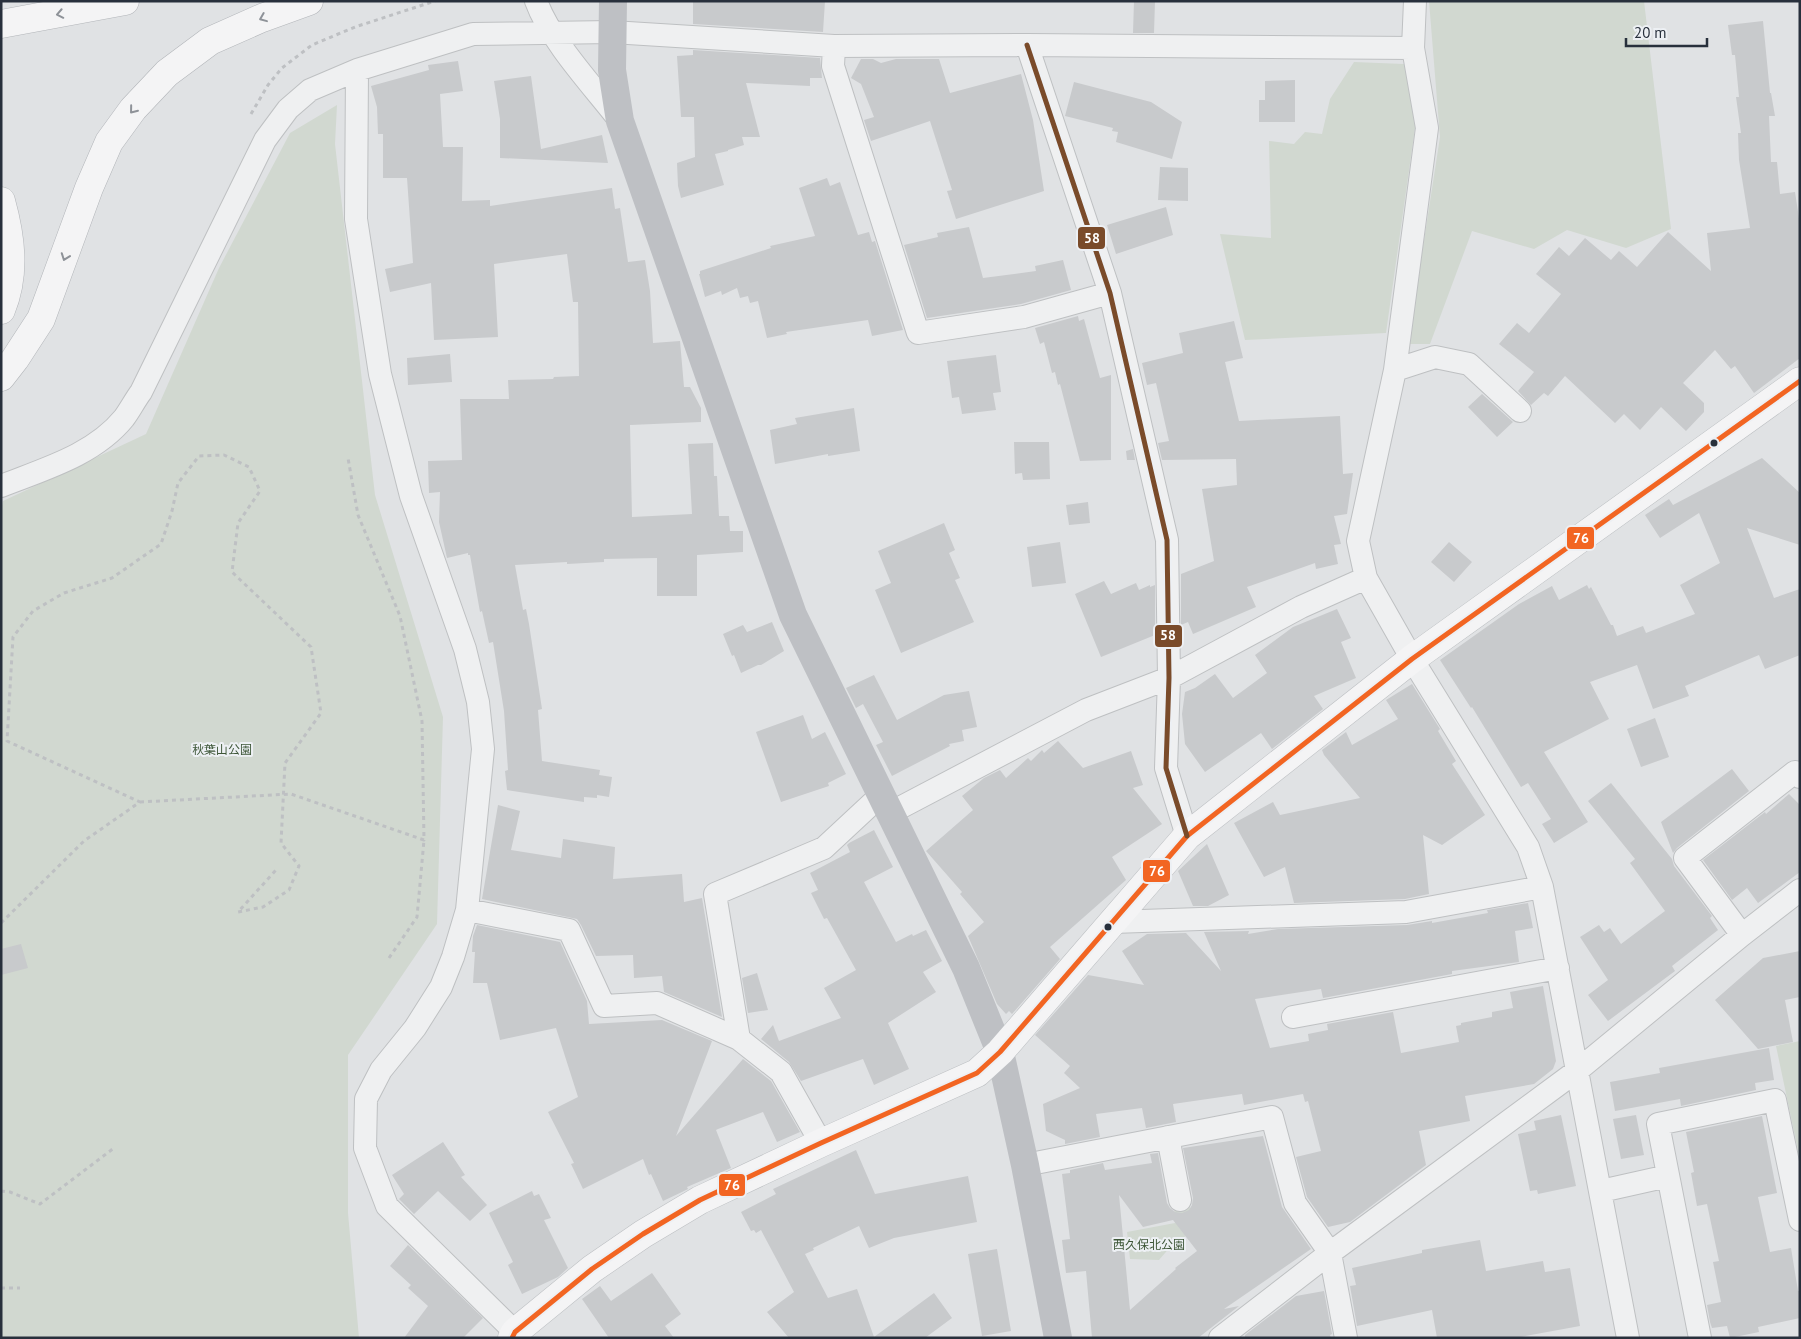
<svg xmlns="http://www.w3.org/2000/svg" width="1801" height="1339" viewBox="0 0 1801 1339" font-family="'PT Sans','Noto Sans JP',sans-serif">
<rect width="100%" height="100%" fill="#e0e2e4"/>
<path fill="#d1d8d0" d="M1429 1H1644L1671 229 1626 248 1567 230 1534 249 1472 231 1430 344H1408L1440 137Z
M1354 62 1404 64 1410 70 1416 121 1386 333 1245 340 1220 234 1271 238 1269 141 1294 144 1305 132 1322 134 1330 99Z
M337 105 335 144 375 495 443 717 437 924 348 1055V1213L359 1338H1V510L3 501 146 434 219 268 290 133Z
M1800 1041V1160L1776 1046Z
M1189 1203 1195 1230 1171 1246 1159 1260 1130 1259 1127 1232 1175 1223 1174 1206Z"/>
<path fill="#c8cacc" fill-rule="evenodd" d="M693 1H825L823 32 693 24Z
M1134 1H1155L1154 33H1133Z
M1763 21 1770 93H1771L1775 116H1769L1771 162H1777L1780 194 1795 192 1800 225V358L1754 393 1735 366 1731 369 1715 350 1683 383 1704 403V412L1686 431 1661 407 1640 430 1624 414 1615 423 1565 376 1548 396 1544 393 1531 405 1518 391 1534 372 1499 344 1517 323 1529 333 1561 294 1536 274 1559 247 1569 256 1585 238 1611 260 1619 251 1637 267 1668 232 1711 271 1707 233 1750 228 1739 160 1738 133H1741L1736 97H1739L1735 55H1732L1728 25Z
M693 50 820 58 822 78H810V86L746 83 760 137H742L744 145 728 150V151L715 154 724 185 681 198 678 186 677 163 695 157 694 117H681L677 56 693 55Z
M861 59H873L881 63 896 59H939L950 93 1021 74 1033 120 1044 191 956 219 947 191 952 190 930 121 871 141 864 120 874 117 861 84 851 78Z
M458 61 463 91 440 94 443 147H463L462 201 490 200V206L612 188 615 209 620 208 628 262 645 260 650 291 653 343 680 341 684 387H690L701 408V422L630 425 632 517 692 514 688 444 713 443 714 476H717L719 516H729L730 531H743V552L697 555V596H657V558L604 559V562L567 564V562L515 565 523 610 526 609 529 624 542 709 538 710 542 761 600 770 599 775 612 777 609 797 597 795V798L584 797V802L507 790 505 771 508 770 504 711 493 642 489 643 482 611 480 612 470 555H468V553L447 558 439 522 440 492 429 493 428 461 462 460 460 399H509L508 380 553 379 554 377 579 376 578 302H573L567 254 494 264 498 337 434 340 431 283 390 292 385 269 413 263 407 178H383V134H378L377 107 371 86 429 70 428 65Z
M531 76 541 149 602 135 608 163 500 158V119L494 81Z
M1295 80V122H1259V100H1265V81Z
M1074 82 1151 102 1182 122 1172 159 1116 142 1118 132 1112 131 1113 128 1065 116Z
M1160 167 1188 168V201L1158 200Z
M827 178 830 186 840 182 858 235 869 232 872 242 875 241 903 330 872 336 868 320 786 332 787 334 767 338 758 301 750 303 748 296 740 298 737 288 722 295 721 291 705 297 699 274H700V271L771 248 770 246 815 236 799 188Z
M1166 207 1173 235 1116 254 1107 225Z
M969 227 983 278 1036 271 1035 266 1063 260 1071 290 1021 304 927 318 904 245 938 237 937 233Z
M1078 316 1079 321 1084 319 1100 378 1111 375V460L1080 461 1060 384 1058 385 1055 372 1052 373 1044 342 1040 344 1035 328Z
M1234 321 1243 358 1225 362 1239 421 1340 416 1343 474 1353 473 1347 514 1334 516 1341 544 1334 545 1338 564 1316 569 1315 563 1247 587 1256 607 1193 634 1188 622 1181 625V574L1214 561 1202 489 1237 485 1236 459 1162 460 1158 443 1169 441 1156 383 1147 385 1142 363 1183 353 1179 333Z
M450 354 452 382 408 385 407 358Z
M996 355 1001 392 993 393 996 410 962 414 959 397 952 398 947 361Z
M1482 394 1513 422 1497 437 1468 407Z
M854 408 860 451 828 456V454L775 464 770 430 797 424 795 418Z
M1014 442H1049L1050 479 1023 480 1022 473 1015 474Z
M1133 449 1135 460H1127L1126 451Z
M1762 458 1800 493V545L1747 528 1774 598 1800 589V655L1765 669 1759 655 1685 686 1689 696 1653 709 1637 665 1590 682 1609 719 1544 752 1588 822 1554 843 1542 824 1551 819 1528 783 1521 787 1472 707 1471 708 1440 660 1519 604 1552 586 1559 600 1587 585 1589 589 1591 587 1611 625H1613L1617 636 1643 626 1646 633 1695 614 1680 585 1720 563 1699 513 1660 538 1645 515 1669 499 1673 505Z
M1088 502 1090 523 1069 525 1066 505Z
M944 523 955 550 949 553 960 578 955 580 974 622 901 653 875 590 891 583 878 551Z
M1060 542 1066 583 1032 587 1027 547Z
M1449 542 1472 562 1454 582 1431 562Z
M1104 581 1111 594 1136 583 1139 590 1150 585V587L1155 585V635L1101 657 1075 594Z
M1337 609 1351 638 1341 642 1356 678 1314 696 1323 709 1272 749 1261 733 1205 772 1185 744 1182 714 1185 692 1195 688 1215 674 1233 698 1267 673 1255 655 1293 627Z
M772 622 784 651 761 665H758L741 673 734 655 732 656 723 634 743 625 747 632Z
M874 675 897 720 944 695 969 691 977 727 962 730 964 741 949 744 950 746 892 776 876 745 883 742 863 704 856 708 846 688Z
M1412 684 1440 729 1438 731 1456 761 1452 764 1485 815 1442 845 1423 835 1429 894 1405 899 1294 903 1285 867 1264 877 1234 823 1273 802 1280 815 1360 798 1324 755 1322 750 1346 732 1352 745 1398 719 1386 700Z
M803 715 812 739 825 732 846 774 828 783 829 786 781 802 756 732Z
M1655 718 1669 757 1641 767 1627 729Z
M1058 741 1083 768 1131 751 1143 785 1133 788 1162 824 1112 857 1126 880 1050 947 1060 959 1012 1014 1009 1011 1006 1014 997 1004 968 936 984 922 960 894 962 892 926 851 973 810 962 796 984 778 1000 770 1006 778 1028 758 1031 761 1042 750 1044 753Z
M1732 769 1749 791 1677 848 1673 853 1661 822Z
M1611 783 1672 859 1674 866 1712 916 1710 918 1718 930 1672 966 1675 971 1608 1021 1588 995 1608 980 1580 937 1599 925 1604 932 1610 928 1621 944 1665 911 1630 863 1635 859 1588 801Z
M1789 794 1800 805V872L1758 903 1747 888 1732 900 1703 860 1765 812 1766 814Z
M498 805 520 811 511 850 561 858 563 839 615 847 613 879 682 874 684 902 702 898 722 1017 664 992 662 976 634 978 633 955 596 956 581 925 577 919 482 899Z
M874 830 893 867 864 882 896 942 912 934 913 936 926 930 942 961 923 972 936 992 888 1023 909 1069 874 1085 863 1059 801 1081 789 1062 761 1039 773 1025 779 1041 841 1018 824 988 856 970 827 918 824 919 811 893 818 890 810 873 850 852 847 845 849 843Z
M1207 844 1229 895 1208 906H1193L1178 871Z
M1528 903 1533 928 1515 931 1519 962 1452 971V974L1323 998 1321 989 1255 999 1270 1048 1309 1041 1308 1034 1328 1030 1327 1024 1393 1012 1401 1053 1459 1042 1456 1026 1461 1025V1023L1492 1017V1012L1513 1008 1510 992 1543 986 1556 1061 1553 1069 1534 1084 1465 1096 1470 1121 1419 1131 1426 1165 1350 1222 1328 1227 1307 1197 1296 1157 1321 1151 1308 1101 1305 1102 1303 1094 1244 1105 1242 1094 1173 1104 1176 1122 1146 1128 1142 1108 1096 1114 1100 1137 1065 1144V1140L1046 1131 1043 1104 1080 1088 1064 1073 1070 1066 1035 1035 1088 975 1144 985 1122 951 1147 934 1186 933 1221 971 1204 932 1249 931 1248 934 1278 929 1407 925 1432 921V923L1488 913 1487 910Z
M477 925 560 942 587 1001 589 1024 662 1020 712 1041 676 1136 743 1059 771 1081 800 1132 777 1142 763 1112 718 1129 716 1130 731 1168 687 1187 688 1189 682 1192 663 1201 651 1174 649 1175 643 1159 583 1189 571 1164 574 1163 548 1112 578 1097 556 1028 500 1040 487 983H473L475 952H472L473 936Z
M21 944 28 968 1 975V949Z
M1800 951V997L1785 1000 1793 1042 1758 1049 1715 1000 1763 958Z
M757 973 768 1010 748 1013 742 978Z
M1769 1048 1774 1080 1755 1083 1756 1090 1681 1106 1680 1099 1615 1111 1610 1082 1660 1073 1659 1068Z
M1561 1115 1576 1186 1538 1194 1537 1190 1530 1191 1518 1134 1536 1130 1534 1121Z
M1636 1115 1644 1155 1621 1159 1613 1119Z
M1762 1116 1777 1193 1758 1197 1770 1252 1791 1248 1798 1291H1800V1318L1758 1327 1759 1332 1730 1338 1727 1326 1712 1328 1710 1322 1707 1305 1721 1302 1713 1262 1719 1261 1707 1204 1697 1206 1691 1173 1694 1172 1686 1132Z
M1263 1136 1282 1207 1311 1249 1224 1309 1239 1306 1198 1338H1092L1086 1271 1066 1273 1062 1240 1070 1239 1062 1174 1070 1173V1170L1103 1163 1105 1170 1152 1163 1150 1154 1158 1153 1167 1203 1170 1208 1175 1212 1182 1213 1189 1210 1192 1205 1193 1198 1183 1148ZM1119 1195 1143 1227 1173 1220 1197 1251 1175 1268 1176 1269 1130 1310Z
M443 1142 465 1175 461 1177 487 1205 470 1221 438 1191 414 1214 399 1199 404 1194 392 1175Z
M856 1150 875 1194 968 1176 977 1222 894 1238 869 1248 859 1226 813 1248 814 1250 805 1254 828 1298 857 1289 874 1337 934 1293 952 1318 925 1338H789L767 1312 794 1292 761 1230 756 1233 754 1230 751 1231 741 1212 776 1194 773 1189Z
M532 1191 534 1196 539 1194 551 1218 544 1220 568 1268 558 1277 522 1294 508 1265 513 1262 489 1213Z
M1480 1240 1486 1271 1543 1261 1545 1272 1570 1268 1580 1326 1515 1338H1437L1432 1310 1357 1326 1350 1286 1356 1285 1352 1268 1422 1253V1250Z
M408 1245 483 1318 463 1338H404L428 1306 408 1288 411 1285 390 1266Z
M997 1249 1011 1331 982 1336 968 1254Z
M652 1273 681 1314 665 1326 674 1338H609L582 1299 600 1286 611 1301Z
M1324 1291 1332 1334 1330 1335 1331 1338H1245V1335L1296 1296Z"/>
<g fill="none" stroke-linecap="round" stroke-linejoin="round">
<g stroke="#bec0c2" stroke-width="24">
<path id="street" d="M536 1C551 42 593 86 620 121
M1415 1 1413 48 1427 128 1395 370 1358 541 1366 578 1412 659 1528 847 1542 887 1628 1338
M1027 45 1110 293 1167 540 1169 678 1166 768 1187 836
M834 46 833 66 918 333 1024 317 1110 293
M1395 370 1435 357 1469 364 1520 411
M1 486C44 469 94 455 124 418 130 410 135 400 141 392L265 140 288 109 310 90 357 70
M890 813 1086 710 1169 678 1301 607 1366 578
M467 910 569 930 604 1006 657 1003 739 1039 781 1072 821 1143
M1113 922 1406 912 1542 887
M1742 935 1685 858 1795 772 1800 777
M1293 1017 1558 968
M739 1039 715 894 824 848 881 795
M1168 1137 1180 1200
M1025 1165 1272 1117 1295 1203 1330 1253 1346 1338
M1601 1191 1668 1176
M515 1332 387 1206 365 1148 366 1099 381 1070 415 1028 441 987 453 957 467 910 483 749 478 702 465 649 411 496 380 374 356 219 357 70 473 34 612 32 834 46 1027 45 1413 48
M1220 1338 1330 1253 1578 1070 1742 935 1800 890
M1700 1338 1658 1124 1775 1100 1800 1220"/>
</g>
<g stroke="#bcbfc2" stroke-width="29">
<path id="primary" d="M512 1338 515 1332 592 1269 643 1234 700 1200 821 1143 977 1073 1000 1052 1187 836 1412 659 1800 381"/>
</g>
<g stroke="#b2b5b9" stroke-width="29">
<path id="highway" d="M1 24 125 1
M1 201C11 237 16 274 1 310
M1 377 15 359 41 319 89 188 109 142 133 109 167 73 210 41 262 18 309 1"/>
</g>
<path stroke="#bec0c3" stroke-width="3" stroke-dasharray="4 4" stroke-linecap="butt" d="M251 114 268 85 282 68 312 45 355 27 435 1
M140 802 291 794 424 840 422 721 400 616 358 515 348 458
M1 923 84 841 140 802 7 741 13 637 33 611 64 593 112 578 161 544 172 511 178 483 199 456 224 455 249 467 260 491 238 523 232 572 311 647 321 713 285 763 281 843 299 866 289 890 263 907 238 912 276 870
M389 958 417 917 424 840
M1 1191 10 1192 40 1204 114 1148
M1 1288H20"/>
<use href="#street" stroke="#eff0f1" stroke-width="22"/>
<path stroke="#bec0c4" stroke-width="28" d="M613 1 612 70 620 121 793 615 966 968 1000 1052 1025 1165 1058 1338"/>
<use href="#primary" stroke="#f4f4f5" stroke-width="28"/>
<use href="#highway" stroke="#f4f4f5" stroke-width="28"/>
<g stroke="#edf0f4" stroke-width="9">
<path id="bus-1" d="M512 1338 515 1332 592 1269 643 1234 700 1200 821 1143 977 1073 1000 1052 1187 836 1412 659 1800 381"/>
</g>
<g stroke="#edf0f4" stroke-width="9">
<path id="bus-2" d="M1027 45 1110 293 1167 540 1169 678 1166 768 1187 836"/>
</g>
<use href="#bus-1" stroke="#f26522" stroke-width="5"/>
<use href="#bus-2" stroke="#7a4b2a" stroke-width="5"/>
</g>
<defs><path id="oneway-chevron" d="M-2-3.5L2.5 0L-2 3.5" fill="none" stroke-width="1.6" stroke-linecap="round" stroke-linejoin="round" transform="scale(1.25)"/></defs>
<g stroke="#8e9298">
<use href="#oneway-chevron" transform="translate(60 14) rotate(169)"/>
<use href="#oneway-chevron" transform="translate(263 18) rotate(158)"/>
<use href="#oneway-chevron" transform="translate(133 110) rotate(129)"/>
<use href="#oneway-chevron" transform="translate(65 257) rotate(110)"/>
</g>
<g fill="#28303c" stroke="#edf0f4" stroke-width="2">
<circle cx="1714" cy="443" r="4.5"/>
<circle cx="1108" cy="927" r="4.5"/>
</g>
<g text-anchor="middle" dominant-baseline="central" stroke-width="4" stroke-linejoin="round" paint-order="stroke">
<g font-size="12" fill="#3d5637" stroke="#edf0f4">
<text x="222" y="749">秋葉山公園</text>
<text x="1149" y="1244">西久保北公園</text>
</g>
</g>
<g stroke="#edf0f4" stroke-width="2">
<rect x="1077" y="226" width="29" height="24" rx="5" fill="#7a4b2a"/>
<rect x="1566" y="526" width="29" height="24" rx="5" fill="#f26522"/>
<rect x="1154" y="624" width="29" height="24" rx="5" fill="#7a4b2a"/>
<rect x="1142" y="859" width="29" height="24" rx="5" fill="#f26522"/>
<rect x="718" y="1173" width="28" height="24" rx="5" fill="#f26522"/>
</g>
<g font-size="14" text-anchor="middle" font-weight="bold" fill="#fff">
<text x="1092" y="243">58</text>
<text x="1581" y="543">76</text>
<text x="1168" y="640">58</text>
<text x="1157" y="876">76</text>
<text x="732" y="1190">76</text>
</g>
<rect width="1801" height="1339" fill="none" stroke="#28303c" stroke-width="5"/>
<path d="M1626 38v8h81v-8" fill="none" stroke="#28303c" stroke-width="2.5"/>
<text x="1634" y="38" font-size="15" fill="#28303c" stroke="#edf0f4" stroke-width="4" paint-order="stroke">20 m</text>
</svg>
